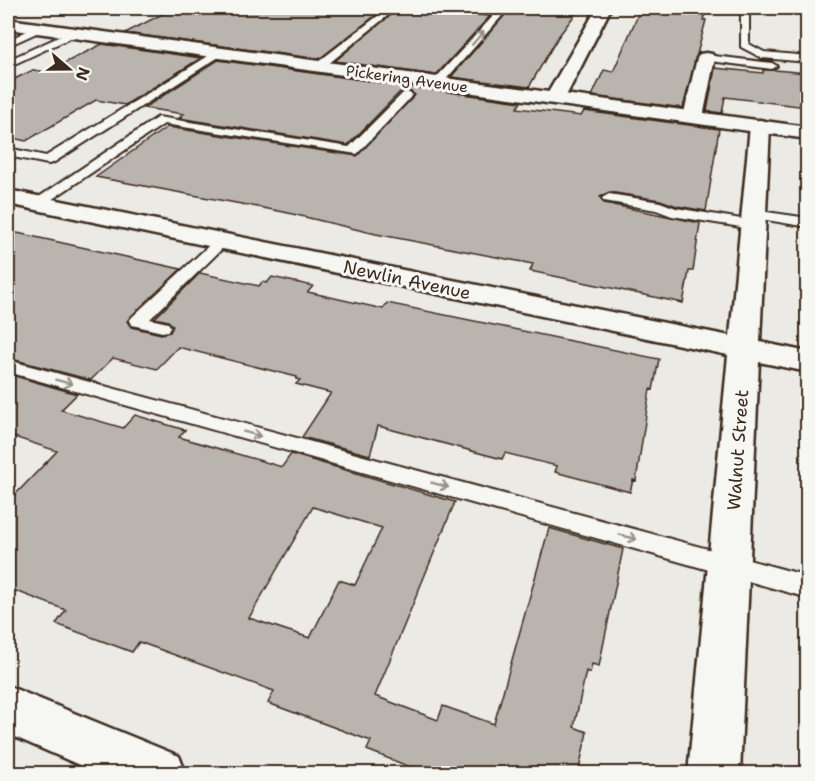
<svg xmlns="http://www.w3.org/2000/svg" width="815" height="781" viewBox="0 0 815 781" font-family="'Shantell Sans',sans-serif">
<rect width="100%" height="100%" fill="#ebeae5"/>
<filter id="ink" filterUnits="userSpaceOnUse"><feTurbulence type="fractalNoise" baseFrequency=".0167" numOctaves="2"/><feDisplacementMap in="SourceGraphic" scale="12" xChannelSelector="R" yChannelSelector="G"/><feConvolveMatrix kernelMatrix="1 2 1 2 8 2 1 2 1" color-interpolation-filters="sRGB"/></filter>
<g filter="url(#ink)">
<path fill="#bab4ae" stroke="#3b2a1e" stroke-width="1.5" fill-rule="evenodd" d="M174 8H385L319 59 125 33Z
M399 8H455L461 13 490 16 436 75 335 61Z
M511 8H580L558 37 529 87 451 77Z
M641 8H707L703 20H706L683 108 592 96 604 70 613 72Z
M102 44 201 58 125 105 96 100 26 141 8 137V82L33 70 47 72Z
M218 60 521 102 517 108 581 116 584 111 719 129 706 211 677 206 660 200 609 192 600 197 604 203 700 223 693 271H689L683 303 530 271 533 264 376 234 284 212 96 177 167 127 357 156 415 95 408 90 401 91 348 145 179 118 184 114 144 108Z
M715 68 763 73V70H775L807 73V107L725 97 722 113 707 111Z
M8 231 181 269 127 321 131 327 161 334 170 332 173 326 168 321 155 318 200 273 259 286 262 282 267 283 272 277 313 286 308 292 383 309 387 303 659 359 653 390 650 389 636 481 633 480 630 492 555 472 557 466 505 453 502 459 378 426 370 455 302 437 331 393 296 384 300 380 296 379 297 377 178 347 157 369 113 358 91 380 8 358Z
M8 374 77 394 61 410 123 428 135 415 185 430 179 437 282 467 291 454 455 502 375 696 438 720 443 706 494 724 549 528 623 549 599 666 592 664 590 673 586 671 574 727 587 732 578 774H428L367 750 371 741 268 703 274 691 139 642 132 652 56 624 66 610 8 588V502L57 451 8 435ZM313 507 382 528 355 585 339 580 310 638 249 618Z"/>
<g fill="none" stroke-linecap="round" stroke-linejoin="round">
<g stroke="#3b2a1e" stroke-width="4">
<path id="service" d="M388 8H397L322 69H314V65Z
M457 8H509L441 85H433V81L495 14 461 11Z
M746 8H756L749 12V44L764 52 808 56V62L762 58 741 47V11Z
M786 8H808V12L790 11Z
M40 25 43 26V30L8 46V40Z
M74 30 79 33 77 35 8 67V60Z
M218 50 223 53 222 55 53 163 48 164 8 156V148L46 156Z
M706 55 772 63 777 66 772 69 702 60 701 58Z
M407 92 413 95 411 97 357 154 164 124 42 206 37 207 30 203 158 117 349 147 403 93Z
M609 194 660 202 676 208 753 221 760 225 753 229 672 216 656 210 604 201 602 198Z
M754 210 808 218V227L749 217 747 214Z
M222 236 227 238 230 241 227 244 150 319 168 323 171 327 168 331 162 332 132 325 129 321 132 317 217 238Z
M8 360 808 576V598L8 372Z"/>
</g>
<g stroke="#3b2a1e" stroke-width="5">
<path id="minor" d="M597 8H611L565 98 562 102H548L545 98Z
M706 53 712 54 715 58 703 117 700 121H686L683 117 697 58 700 54Z
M760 120 767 122 770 126 760 342 808 352V372L759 362 740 774H688L728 355 8 204V190L730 336 750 126 753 122Z
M8 686 179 756 186 774H100L8 734Z"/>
</g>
<g stroke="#3b2a1e" stroke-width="5">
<path id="tertiary" d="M8 19 808 127V139L8 29Z"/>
</g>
<use href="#service" fill="#f6f6f2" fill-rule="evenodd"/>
<use href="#minor" fill="#f6f6f2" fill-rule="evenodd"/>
<use href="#tertiary" fill="#f6f6f2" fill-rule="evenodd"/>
</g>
<defs><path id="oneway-shaft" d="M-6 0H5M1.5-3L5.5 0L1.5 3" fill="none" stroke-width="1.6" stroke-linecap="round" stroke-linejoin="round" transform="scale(1.5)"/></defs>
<g stroke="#989088">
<use href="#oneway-shaft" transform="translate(478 38) rotate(-48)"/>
<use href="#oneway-shaft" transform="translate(64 382) rotate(15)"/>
<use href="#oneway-shaft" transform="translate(252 434) rotate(15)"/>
<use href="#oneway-shaft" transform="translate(440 485) rotate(15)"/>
<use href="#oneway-shaft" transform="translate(628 537) rotate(15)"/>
</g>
</g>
<g text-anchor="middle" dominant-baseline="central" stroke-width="6" stroke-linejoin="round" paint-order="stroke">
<g font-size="15" fill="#3b2a1e" stroke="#f6f6f2">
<text transform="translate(407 79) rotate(8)">Pickering Avenue</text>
</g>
<g font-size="18" fill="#3b2a1e" stroke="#f6f6f2">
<text transform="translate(407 280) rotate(12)">Newlin Avenue</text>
<text transform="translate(738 450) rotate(-86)">Walnut Street</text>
</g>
</g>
<rect width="815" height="781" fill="none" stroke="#f6f6f2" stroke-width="30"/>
<rect x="15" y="15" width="785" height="751" fill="none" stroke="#3b2a1e" stroke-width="2" filter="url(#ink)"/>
<g transform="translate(69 69) rotate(110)" stroke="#f6f6f2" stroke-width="4.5" paint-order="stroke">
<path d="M0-4.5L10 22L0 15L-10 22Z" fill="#3b2a1e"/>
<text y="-9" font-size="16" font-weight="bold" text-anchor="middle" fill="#3b2a1e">N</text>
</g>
</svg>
